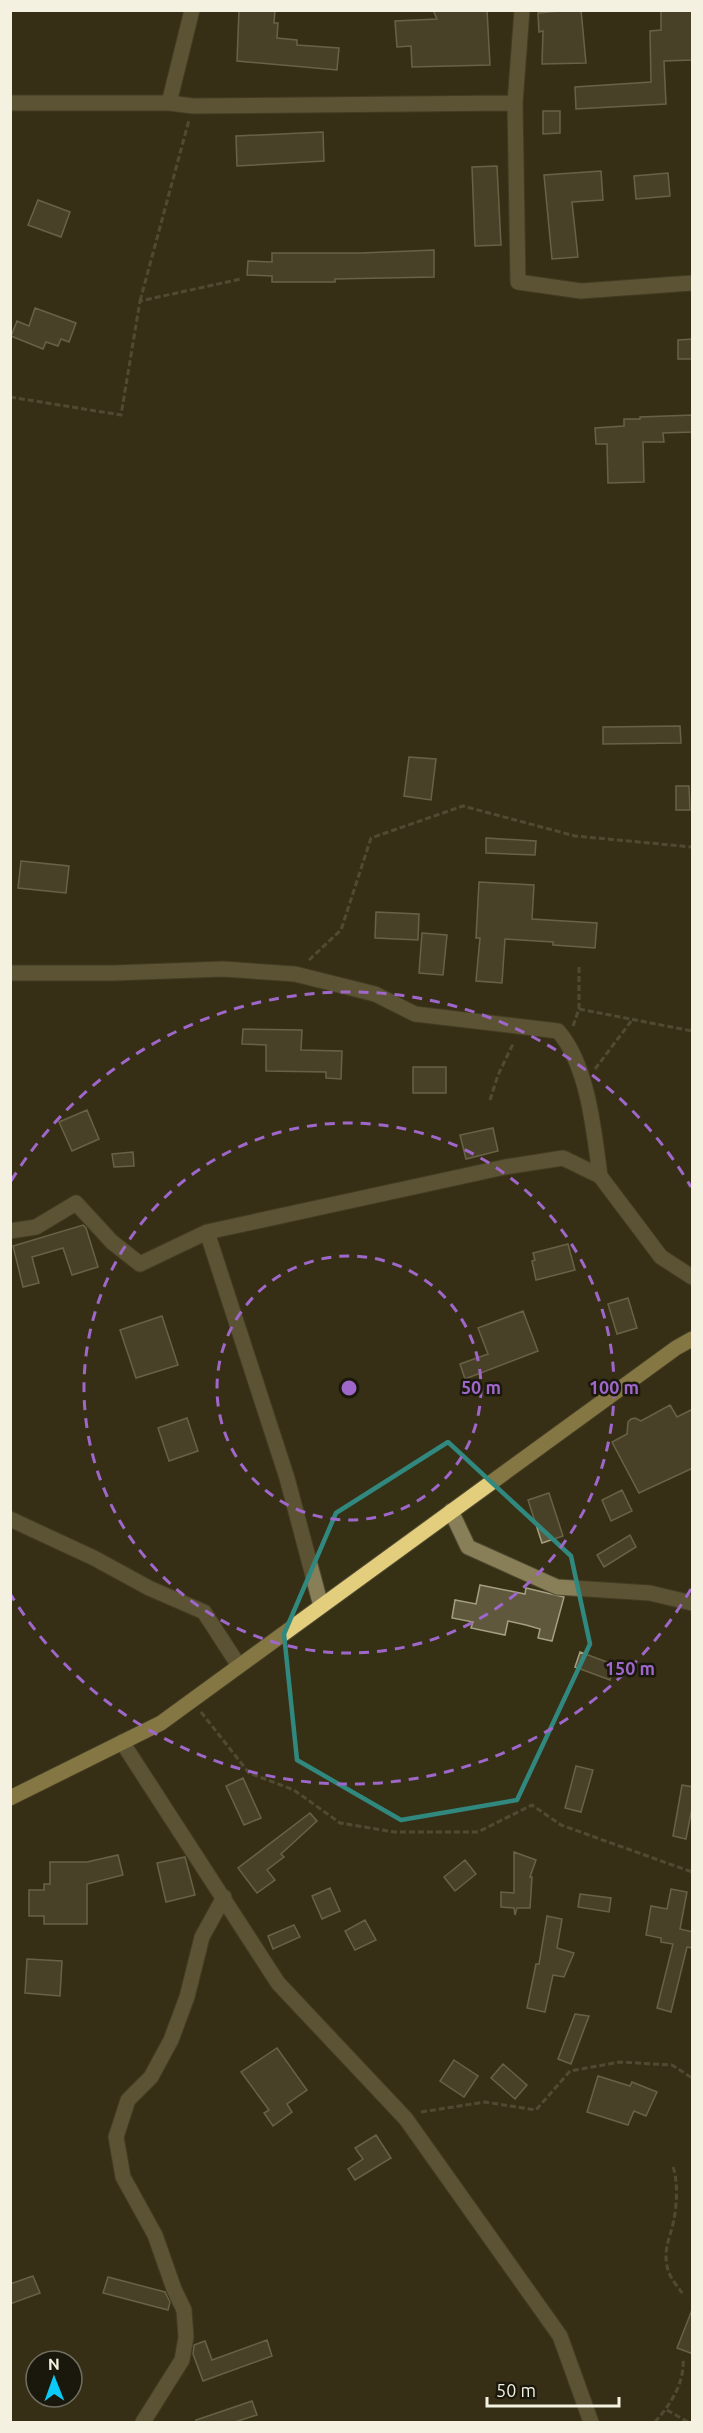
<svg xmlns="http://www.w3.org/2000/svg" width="703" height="2433" viewBox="0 0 703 2433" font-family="Ubuntu,sans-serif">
<rect width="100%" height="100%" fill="#363015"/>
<path fill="#5f583d" stroke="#a59e80" stroke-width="1.5" d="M239 10H275L274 23H278L277 38 297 40V45L339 48 337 70 237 61Z
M433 10H487L490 65 412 67 411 46 397 47 395 21 437 19Z
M570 10H581L586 63 542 64 543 31 539 32 538 13Z
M661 10H693V60L664 61 666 104 576 109 575 87 651 82 650 31 661 30Z
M543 111H560V133L543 134Z
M323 132 324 161 237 166 236 136Z
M497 166 501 245 475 246 472 167Z
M601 171 603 200 572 202 578 257 552 259 544 175Z
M668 173 670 196 636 199 634 176Z
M38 200 70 212 61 237 28 225Z
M434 250V277L335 279V282H272V276L247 275 248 261 272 262V253H361Z
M35 308 76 323 69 342 61 339 58 346 46 342 43 349 11 336 17 321 29 326Z
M693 339V359H678V340Z
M693 415V432L663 433 664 442H643L644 482 608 483 607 444H596L595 428 624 426V419H640V417Z
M680 726 681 743 603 744V727Z
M409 757 436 759 431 800 404 796Z
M676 786H689L690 810H676Z
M486 838 536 841 535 855 486 853Z
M21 861 69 866 66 893 18 888Z
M479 882 534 885 532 919 597 923 595 948 553 945V942L505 939 502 983 476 981 480 938H476Z
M376 912 419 914 418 940 375 938Z
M422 933 447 935 443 975 419 973Z
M243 1029 302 1030 301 1050 342 1051 341 1079 326 1078V1072L266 1071V1045L242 1044Z
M413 1067H446V1093H413Z
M87 1110 99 1139 72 1151 59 1122Z
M493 1128 498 1151 466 1159 460 1135Z
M133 1152 134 1166 114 1167 112 1154Z
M83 1225 86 1228 98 1267 72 1275 63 1248 32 1257 39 1283 23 1287 13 1246Z
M568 1244 575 1270 536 1280 532 1261 535 1260 533 1253Z
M628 1298 637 1328 617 1334 608 1304Z
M523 1311 538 1351 465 1379 460 1364 488 1354 478 1328Z
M162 1316 178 1365 136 1378 120 1330Z
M670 1405 677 1417 693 1409V1468L639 1493 612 1442 627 1434 628 1422 631 1419 635 1418 641 1421Z
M187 1418 198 1451 169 1461 158 1428Z
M622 1490 632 1511 611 1521 602 1500Z
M549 1493 563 1536 542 1543 528 1500Z
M630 1535 636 1547 604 1567 597 1555Z
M480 1585 525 1594 526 1588 564 1597 552 1641 538 1638 540 1629 526 1625 508 1621 505 1635 471 1628 473 1622 452 1618 455 1600 476 1604Z
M580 1652 615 1665 610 1680 575 1667Z
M576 1766 593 1770 581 1812 565 1808Z
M243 1778 261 1818 244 1825 226 1786Z
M682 1785 693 1787V1803L686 1839 673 1836Z
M310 1813 317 1821 281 1854 284 1857 267 1870 275 1880 257 1893 238 1868Z
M514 1852 536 1860 530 1877H532L530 1908H517L515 1915 514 1908 501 1907V1892L514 1893Z
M118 1855 123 1875 87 1884V1924H44V1916H29V1890H44V1884H50V1862H87Z
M185 1857 195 1895 166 1902 157 1863Z
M465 1860 476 1874 455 1891 444 1877Z
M330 1888 340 1911 322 1919 312 1896Z
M671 1889 687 1892 680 1929 693 1932V1948L687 1947 671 2012 657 2008 673 1944 661 1942V1938L646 1935 651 1906 667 1909Z
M580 1894 611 1898 609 1912 578 1907Z
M547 1916 562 1919 557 1948 574 1953 564 1977 553 1975 545 2012 527 2008 536 1964H539Z
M365 1920 376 1940 355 1950 345 1931Z
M294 1925 300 1937 273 1949 268 1936Z
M27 1959 62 1961 60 1996 25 1993Z
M575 2014 589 2016 571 2064 558 2059Z
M277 2048 307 2090 287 2104 292 2112 273 2126 264 2113 269 2110 241 2072Z
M454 2060 478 2076 464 2097 440 2081Z
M503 2064 527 2085 515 2099 491 2078Z
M598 2076 630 2086 632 2082 657 2092 646 2116 634 2111 628 2125 587 2112Z
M376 2135 391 2158 355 2180 348 2169 363 2159 355 2148Z
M33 2276 40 2293 10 2304V2284Z
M108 2277 165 2292 170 2302 168 2310 103 2293Z
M692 2310H693V2354L677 2348Z
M267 2340 272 2356 203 2381 193 2354 194 2345 205 2341 212 2360Z
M252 2401 257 2415 235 2422H196V2420Z"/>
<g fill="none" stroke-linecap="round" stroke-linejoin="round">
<g stroke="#514b32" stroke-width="17">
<path id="minor" d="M10 103H169L192 10
M169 103 193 106 515 103 522 10
M515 103 518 282 581 291 692 283
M10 973H113L223 969 295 974 375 994 415 1014 558 1031C588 1065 594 1131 600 1176
M10 1231 36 1227 76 1203 112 1242 140 1264 207 1232 505 1167 563 1158 600 1176 661 1257 692 1277
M207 1232 287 1478 321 1606
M451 1511 468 1547 557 1587 650 1593 692 1603
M10 1519 94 1558 149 1588 204 1612 239 1666
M122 1742 278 1983 406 2119 560 2336 591 2422
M143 2422 182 2360 186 2337 184 2310 174 2289 155 2235 123 2177 116 2137 128 2100 151 2077 171 2040 187 1997 202 1937 224 1897"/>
</g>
<g stroke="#514b32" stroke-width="17">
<path id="major" d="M10 1798 161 1723 676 1348 692 1339"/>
</g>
<path stroke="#716c55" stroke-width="3" stroke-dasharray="6 3" stroke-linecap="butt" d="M140 301 189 120
M10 397 121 415 140 301 241 279
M309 960 341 930 371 838 463 806 575 836 692 847
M579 1009 692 1031
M573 1026 579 1009V966
M595 1069 632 1020
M490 1100 498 1075 514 1042
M201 1712 249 1773 294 1790 340 1823 394 1832H478L532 1805 561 1825 692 1872
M421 2112 485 2102 536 2110 570 2071 620 2062 672 2065 692 2078
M673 2167C678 2180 677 2204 674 2219 671 2237 662 2249 668 2270 670 2278 678 2287 683 2294
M667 2410 688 2422
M655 2422C670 2405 685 2383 683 2359"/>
<use href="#minor" stroke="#887f59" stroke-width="15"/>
<use href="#major" stroke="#e2ce7c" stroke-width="15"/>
</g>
<path d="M0 0H703V2433H0ZM448 1442 571 1556 590 1644 517 1800 401 1820 297 1760 284 1634 336 1513Z" fill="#363015" fill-opacity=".55" fill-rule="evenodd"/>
<path fill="none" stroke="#31887f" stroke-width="4.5" stroke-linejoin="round" d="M448 1442 571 1556 590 1644 517 1800 401 1820 297 1760 284 1634 336 1513Z"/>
<g fill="none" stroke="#9f67c9" stroke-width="3" stroke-dasharray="10 8">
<circle cx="349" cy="1388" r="132"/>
<circle cx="349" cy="1388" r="265"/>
<path d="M691 1589A397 397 0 0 1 11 1595M11 1181A397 397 0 0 1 691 1187"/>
</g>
<circle cx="349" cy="1388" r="9" fill="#9f67c9" stroke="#1a180c" stroke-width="3"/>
<g font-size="18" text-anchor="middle" font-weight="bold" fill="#9f67c9" stroke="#1a180c" stroke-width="5" stroke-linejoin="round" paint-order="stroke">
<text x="481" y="1394">50 m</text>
<text x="614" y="1394">100 m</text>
<text x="630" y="1675">150 m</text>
</g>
<rect width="703" height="2433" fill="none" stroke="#f4f1e1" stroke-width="24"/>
<g transform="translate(54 2379) rotate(359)"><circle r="28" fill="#1a180c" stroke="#716f61" stroke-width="1.5"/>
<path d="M0-4.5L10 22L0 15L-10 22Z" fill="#0acafa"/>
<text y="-9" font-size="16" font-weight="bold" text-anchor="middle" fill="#f4f1e1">N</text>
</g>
<path d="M487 2397v9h132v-9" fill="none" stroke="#f4f1e1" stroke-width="3"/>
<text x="496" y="2397" font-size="18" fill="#f4f1e1" stroke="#1a180c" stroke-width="4.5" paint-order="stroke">50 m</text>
</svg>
